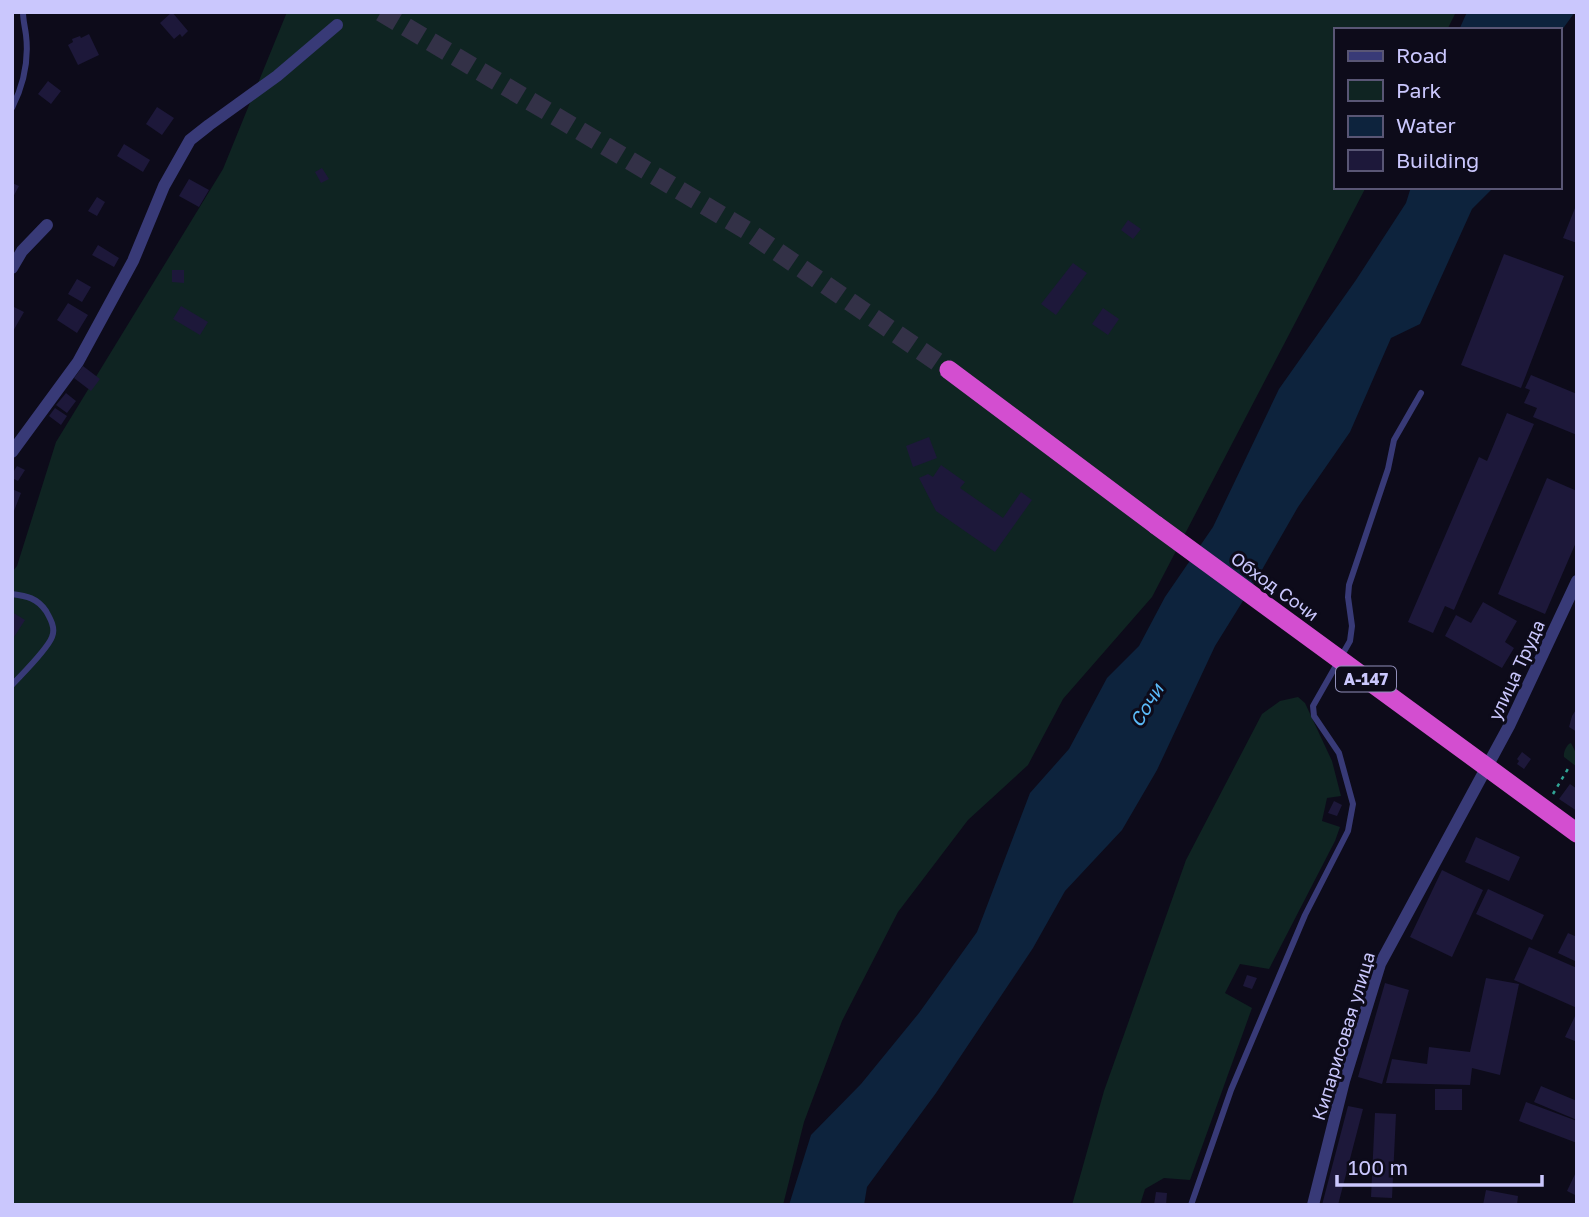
<svg xmlns="http://www.w3.org/2000/svg" width="1589" height="1217" viewBox="0 0 1589 1217" font-family="'Golos Text',sans-serif">
<rect width="100%" height="100%" fill="#0d0b1a"/>
<path fill="#0f2422" d="M287 12H1456L1447 30H1335V187H1366L1152 597 1063 699 1028 765 968 820 898 912 842 1021 804 1122 783 1205H12V572L17 566 56 442 223 169Z
M1298 697 1305 703 1332 761 1341 796 1327 798 1322 821 1340 827 1335 841 1269 969 1240 964 1225 993 1252 1008 1190 1180 1164 1178 1145 1189 1140 1205H1072L1104 1091 1186 860 1262 714 1280 701Z
M1571 743 1577 755V767L1564 757C1563 752 1567 744 1571 743Z"/>
<path fill="#0d233d" d="M1467 12H1575L1559 34V30H1459Z
M1411 187H1494L1472 209 1420 324 1391 338 1350 432 1298 507 1259 575 1215 646 1157 770 1122 830 1065 891 1033 948 936 1093 867 1187 864 1205H789L811 1135 861 1084 919 1013 977 932 1030 793 1069 749 1107 678 1139 646 1165 597 1213 527 1279 389 1356 280 1406 203Z"/>
<path fill="#1d183a" d="M172 12 188 31 182 37 180 34 174 39 160 23Z
M89 34 99 55 78 65 68 45 73 42 72 39 80 36 81 38Z
M48 81 61 91 51 104 38 94Z
M157 107 174 118 162 135 146 124Z
M124 144 150 160 143 172 117 156Z
M322 168 329 179 321 183 315 172Z
M189 179 209 190 199 207 179 196Z
M12 183 19 186 12 199Z
M97 197 105 202 97 216 88 211Z
M1577 203V243L1563 238Z
M1128 220 1141 229 1133 239 1121 230Z
M98 245 119 258 114 267 92 255Z
M1504 254 1564 276 1521 388 1461 365Z
M1073 263 1087 273 1056 315 1041 304Z
M172 270H184V283L172 282Z
M77 279 91 287 82 302 68 294Z
M68 303 88 315 77 333 57 320Z
M12 306 24 312 12 333Z
M181 306 208 322 200 335 173 319Z
M1103 308 1119 319 1108 335 1092 324Z
M83 366 100 379 91 391 74 378Z
M1531 375 1577 394V435L1533 417 1537 408 1524 403 1530 390 1525 388Z
M66 393 76 401 67 413 56 405Z
M55 408 67 416 61 425 49 416Z
M1507 413 1534 424 1454 610 1445 606 1433 633 1408 622 1479 457 1487 461Z
M929 437 937 458 913 467 906 446Z
M941 465 965 482 960 488 1003 518 1021 492 1032 500 995 552 936 511 919 478 928 474 933 477Z
M17 466 25 470 18 481 12 478V474Z
M1547 478 1577 491V540L1545 614 1498 594Z
M12 489 21 493 12 516Z
M1483 602 1517 621 1505 642 1514 648 1502 668 1445 636 1456 615 1471 623Z
M12 612 25 620 14 637 12 636Z
M1577 708V732L1569 727 1572 716Z
M1522 752 1531 759 1524 769 1517 764 1519 761 1517 759Z
M1570 784 1577 789V811L1559 799Z
M1334 801 1342 805 1337 816 1328 813Z
M1476 837 1520 857 1509 881 1465 862Z
M1442 870 1483 890 1452 957 1410 937Z
M1488 889 1544 915 1532 940 1476 914Z
M1568 933 1577 937V962L1558 953Z
M1529 947 1577 968V1008L1514 980Z
M1247 975 1257 978 1252 989 1243 986Z
M1486 978 1519 984 1500 1075 1472 1068 1470 1085 1386 1083 1392 1059 1427 1064 1429 1047 1470 1052Z
M1385 983 1409 990 1382 1084 1358 1077Z
M1577 1012V1042L1565 1037Z
M1541 1086 1577 1101V1120L1534 1102Z
M1435 1089H1462V1110H1435Z
M1526 1102 1577 1121V1143L1519 1121Z
M1348 1106 1363 1109 1338 1205H1322Z
M1375 1113 1396 1114 1392 1198 1371 1197Z
M1577 1170V1196L1567 1191Z
M1486 1190 1518 1196 1517 1205H1483Z
M1156 1192 1167 1193 1166 1205H1154Z"/>
<g fill="none" stroke-linecap="round" stroke-linejoin="round">
<path stroke="#333147" stroke-width="19" stroke-dasharray="19 10" stroke-linecap="butt" d="M381 12 746 230 949 370"/>
<path stroke="#31a697" stroke-width="2.5" stroke-dasharray="3.5 5" stroke-linecap="butt" d="M1553 794 1569 767"/>
<path stroke="#383a77" stroke-width="6" d="M12 108C23 86 29 60 26 35 25 27 23 20 23 12
M12 594C27 596 37 598 46 611 50 618 56 628 52 637 47 650 22 674 12 685
M1191 1205 1231 1090 1305 915 1348 831 1353 804 1339 753 1314 716 1313 706 1350 641 1352 626 1348 597 1349 585 1388 469 1394 440 1421 393"/>
<path stroke="#383a77" stroke-width="12" d="M12 268 22 251 47 225
M12 452 78 362 133 261 164 186 190 140 209 125 277 76 337 25
M1313 1205 1344 1081 1380 964 1509 726 1577 581"/>
<path stroke="#d34ed0" stroke-width="19" d="M949 370 1156 525"/>
<path stroke="#d34ed0" stroke-width="19" d="M1156 525 1577 833"/>
</g>
<g text-anchor="middle" dominant-baseline="central" stroke-width="6" stroke-linejoin="round" paint-order="stroke">
<rect fill="#0d0b1a" stroke="#918fb9" stroke-width="2" x="1336" y="666.5" width="60" height="25" rx="5"/>
<g font-size="16" font-weight="bold" fill="#cac7fd">
<text x="1366" y="679">А-147</text>
</g>
<g font-size="18" fill="#cac7fd" stroke="#0d0b1a">
<text transform="translate(1275 586) rotate(36)">Обход Сочи</text>
<text transform="translate(1516 670) rotate(-65)">улица Труда</text>
<text transform="translate(1343 1036) rotate(-73)">Кипарисовая улица</text>
</g>
<g font-size="19" font-style="italic" fill="#5abaf8" stroke="#0d0b1a">
<text transform="translate(1146 705) rotate(-59)">Сочи</text>
</g>
</g>
<rect width="1589" height="1217" fill="none" stroke="#cac7fd" stroke-width="28"/>
<rect x="1334" y="28" width="228" height="161" fill="#0d0b1a" stroke="#595675" stroke-width="2"/>
<rect x="1348" y="51" width="35" height="10" fill="#383a77" stroke="#595675" stroke-width="2"/>
<text x="1396" y="63" font-size="21" fill="#cac7fd">Road</text>
<rect x="1348" y="80" width="35" height="21" fill="#0f2422" stroke="#595675" stroke-width="2"/>
<text x="1396" y="98" font-size="21" fill="#cac7fd">Park</text>
<rect x="1348" y="116" width="35" height="21" fill="#0d233d" stroke="#595675" stroke-width="2"/>
<text x="1396" y="133" font-size="21" fill="#cac7fd">Water</text>
<rect x="1348" y="150" width="35" height="21" fill="#1d183a" stroke="#595675" stroke-width="2"/>
<text x="1396" y="168" font-size="21" fill="#cac7fd">Building</text>
<path d="M1337 1175v10h205v-10" fill="none" stroke="#cac7fd" stroke-width="3.5"/>
<text x="1348" y="1175" font-size="21" fill="#cac7fd" stroke="#0d0b1a" stroke-width="5" paint-order="stroke">100 m</text>
</svg>
